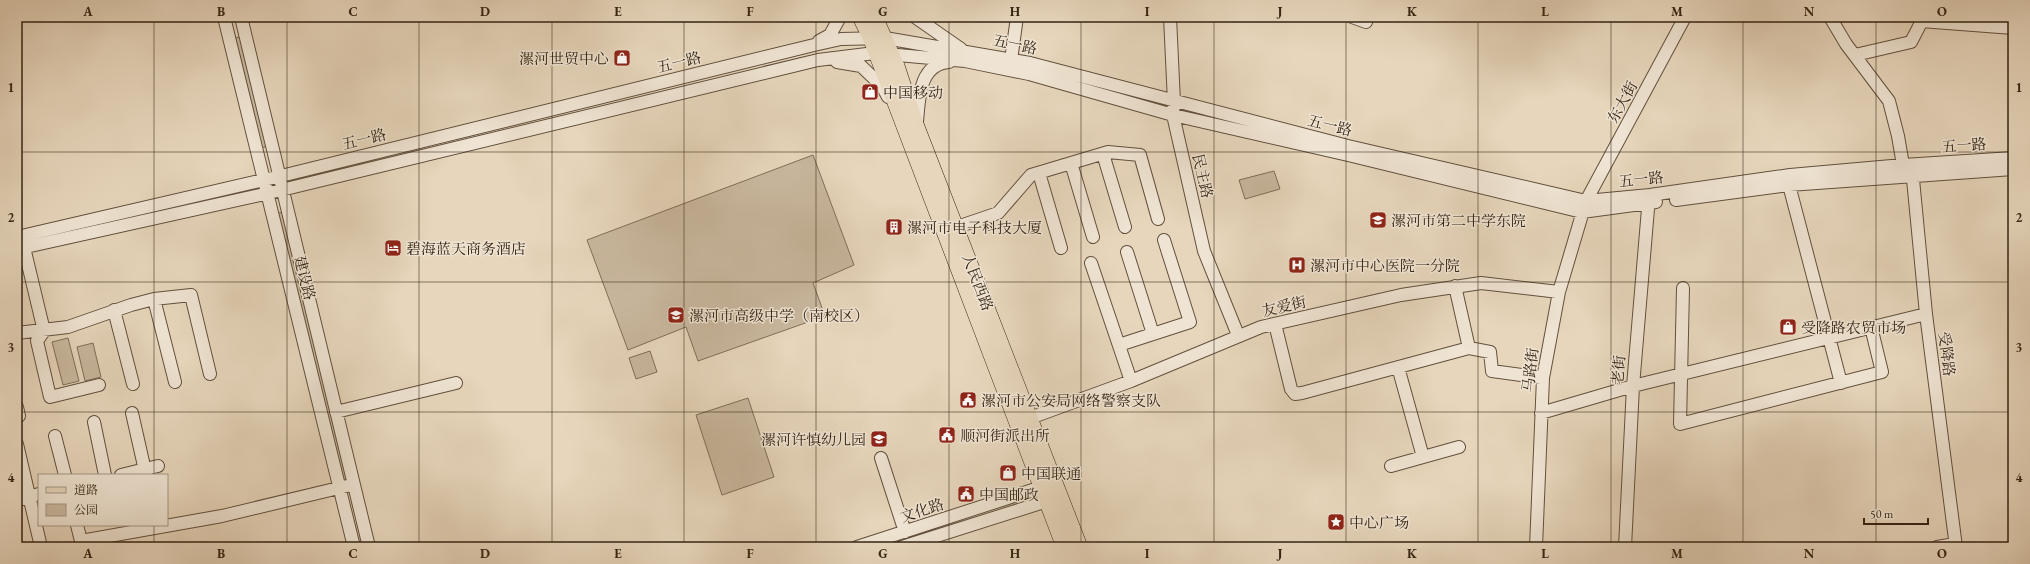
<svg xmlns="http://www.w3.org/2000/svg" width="2030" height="564" viewBox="0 0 2030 564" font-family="'EB Garamond','Noto Serif SC',serif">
<rect width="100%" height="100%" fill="#e7d6bc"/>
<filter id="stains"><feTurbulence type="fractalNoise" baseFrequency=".005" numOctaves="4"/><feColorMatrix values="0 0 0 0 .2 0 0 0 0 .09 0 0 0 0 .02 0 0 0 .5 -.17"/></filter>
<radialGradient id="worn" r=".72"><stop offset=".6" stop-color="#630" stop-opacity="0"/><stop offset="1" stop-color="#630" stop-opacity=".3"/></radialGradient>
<path fill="#c9b89f" stroke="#7f6e59" d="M240 37 268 146 261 148 233 38Z
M813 155 854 265 813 283 825 316 698 361 686 327 628 350 587 240Z
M1274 171 1280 189 1245 199 1239 180Z
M284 212 348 481 342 482 278 213Z
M68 338 79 381 63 385 52 342Z
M93 343 101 377 85 381 77 347Z
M650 351 657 372 636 379 629 358Z
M748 398 774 477 722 495 696 415Z"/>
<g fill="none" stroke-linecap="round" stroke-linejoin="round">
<g stroke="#62503d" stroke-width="14">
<path id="minor" d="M224 17 354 547
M241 17 369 547
M915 17 961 49
M1170 17 1174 102 1173 115 1204 251 1238 335
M1352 17 1366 22
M1830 17 1846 44 1889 101 1898 136 1903 165
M1921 21 2013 28
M819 41 830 35 840 17
M1855 55 1911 42 1924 17
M1011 60 1017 17
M837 62 861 66 882 86 888 97
M917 122C919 99 919 64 949 62
M1103 154 1125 227
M1071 163 1093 237
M1912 169 1926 314 1956 547
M1039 173 1061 248
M1789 185 1841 383
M1676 200 1789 185 2013 169
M957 227 998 213 1031 175 1108 152 1140 155 1158 219
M17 237 281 176 814 45 841 39 885 38 1030 63 1348 146 1586 201 1650 195 1790 175 1903 165 2013 158
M22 239 44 331 37 341 50 397 99 385
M17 249 269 193 818 60 875 53 965 61 1029 74 1173 115 1348 155 1582 212 1656 202
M1127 252 1153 334
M1091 263 1131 381
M1683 288 1680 424 1882 372 1871 327
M154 299 175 382
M114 310 133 384
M1275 324 1291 389 1295 394 1302 393 1469 348 1455 286
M17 333 68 327 131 305 154 299 191 295 210 374
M1119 345 1190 322 1164 240
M1469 348 1490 352 1492 371 1543 378
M1398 367 1423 457
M17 407 19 416
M336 412 456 383
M132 413 146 475
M1541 413 1633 386 1926 314
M1030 418 1131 381 1261 327 1401 295 1481 283 1559 292
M94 422 105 475
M55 436 65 475
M17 444 41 547
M881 458 905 532
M1391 466 1459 447
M121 475 158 466
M17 500 39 494
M77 525 81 541 222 516 347 486
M857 547 1042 487
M902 547 1047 501
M1536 547 1543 378 1559 292 1586 201 1685 17
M1625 547 1633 386 1649 197
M1937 547 1955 544"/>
</g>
<g stroke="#352413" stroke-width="16">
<path id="major" d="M860 17 870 37 1064 547
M875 17 897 66 917 127 1080 547"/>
</g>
<use href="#minor" stroke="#efe4d3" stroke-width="12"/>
<use href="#major" stroke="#e7d6bc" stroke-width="15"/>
</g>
<path fill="none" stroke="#352413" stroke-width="1" stroke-opacity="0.55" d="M154 17V475M287 17V547M419 17V547M552 17V547M684 17V547M816 17V547M949 17V547M1081 17V547M1214 17V547M1346 17V547M1478 17V547M1611 17V547M1743 17V547M1876 17V547M17 152H2013M17 282H2013M17 412H2013M154 525V547"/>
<defs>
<g id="shop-square" transform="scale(0.9)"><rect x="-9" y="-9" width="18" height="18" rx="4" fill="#8f2418" stroke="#efe4d3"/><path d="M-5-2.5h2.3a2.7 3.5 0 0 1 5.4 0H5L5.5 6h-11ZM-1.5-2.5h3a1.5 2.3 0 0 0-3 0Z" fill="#fff"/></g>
<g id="school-square" transform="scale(0.9)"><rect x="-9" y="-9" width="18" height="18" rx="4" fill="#8f2418" stroke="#efe4d3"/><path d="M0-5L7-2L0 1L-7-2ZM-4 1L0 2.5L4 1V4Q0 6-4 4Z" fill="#fff"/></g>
<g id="building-square" transform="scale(0.9)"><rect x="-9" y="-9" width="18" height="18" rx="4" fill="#8f2418" stroke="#efe4d3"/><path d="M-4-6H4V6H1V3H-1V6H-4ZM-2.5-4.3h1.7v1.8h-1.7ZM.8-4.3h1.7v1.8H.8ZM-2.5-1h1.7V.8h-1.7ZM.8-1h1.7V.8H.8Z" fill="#fff"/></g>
<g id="hotel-square" transform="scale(0.9)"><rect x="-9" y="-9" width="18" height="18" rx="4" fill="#8f2418" stroke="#efe4d3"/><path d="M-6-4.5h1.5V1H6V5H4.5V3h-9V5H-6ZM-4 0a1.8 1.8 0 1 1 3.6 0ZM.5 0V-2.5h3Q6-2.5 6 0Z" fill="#fff"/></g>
<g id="hospital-square" transform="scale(0.9)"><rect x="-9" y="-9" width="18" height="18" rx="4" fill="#8f2418" stroke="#efe4d3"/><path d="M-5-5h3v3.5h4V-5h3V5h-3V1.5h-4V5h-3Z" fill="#fff"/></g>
<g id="civic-square" transform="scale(0.9)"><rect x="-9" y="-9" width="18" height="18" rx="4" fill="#8f2418" stroke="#efe4d3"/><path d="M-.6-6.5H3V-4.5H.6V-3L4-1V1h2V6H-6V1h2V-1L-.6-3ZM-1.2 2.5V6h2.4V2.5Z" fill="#fff"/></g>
<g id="sight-square" transform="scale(0.9)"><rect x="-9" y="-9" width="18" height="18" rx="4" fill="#8f2418" stroke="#efe4d3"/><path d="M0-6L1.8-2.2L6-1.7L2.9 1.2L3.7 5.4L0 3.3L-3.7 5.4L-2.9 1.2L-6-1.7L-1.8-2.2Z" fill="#fff"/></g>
</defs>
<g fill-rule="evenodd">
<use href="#shop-square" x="622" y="58"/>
<use href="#shop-square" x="870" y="92"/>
<use href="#school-square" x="1378" y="220"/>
<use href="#building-square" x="894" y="227"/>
<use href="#hotel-square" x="393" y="248"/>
<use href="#hospital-square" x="1297" y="265"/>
<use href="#school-square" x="676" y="315"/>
<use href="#shop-square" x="1788" y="327"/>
<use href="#civic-square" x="968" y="400"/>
<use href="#civic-square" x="947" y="435"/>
<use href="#school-square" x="879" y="439"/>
<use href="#shop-square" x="1008" y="473"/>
<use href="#civic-square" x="966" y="494"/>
<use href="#sight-square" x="1336" y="522"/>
</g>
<g text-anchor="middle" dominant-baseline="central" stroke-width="3" stroke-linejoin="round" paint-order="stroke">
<g font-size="15" fill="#352413" stroke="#efe4d3">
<text transform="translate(1015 44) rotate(12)">五一路</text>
<text transform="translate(679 62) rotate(-14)">五一路</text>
<text transform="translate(1622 102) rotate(-61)">东大街</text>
<text transform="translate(1330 125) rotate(14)">五一路</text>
<text transform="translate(364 139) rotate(-14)">五一路</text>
<text transform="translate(1964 145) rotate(-4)">五一路</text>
<text transform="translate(1203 176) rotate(77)">民主路</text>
<text transform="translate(1641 179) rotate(-6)">五一路</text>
<text transform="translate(305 278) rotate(76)">建设路</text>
<text transform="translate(978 282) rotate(69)">人民西路</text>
<text transform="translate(1284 306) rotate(-13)">友爱街</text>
<text transform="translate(1947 354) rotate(83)">受降路</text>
<text transform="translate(1530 370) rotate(-83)">马路街</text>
<text transform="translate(1618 370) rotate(-85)">老街</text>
<text transform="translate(922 510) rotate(-18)">文化路</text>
</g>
<g font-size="15" fill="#352413" stroke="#efe4d3" text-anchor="start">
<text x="609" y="58" text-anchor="end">漯河世贸中心</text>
<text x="883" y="92">中国移动</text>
<text x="1391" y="220">漯河市第二中学东院</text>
<text x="907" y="227">漯河市电子科技大厦</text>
<text x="406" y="248">碧海蓝天商务酒店</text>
<text x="1310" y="265">漯河市中心医院一分院</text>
<text x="689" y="315">漯河市高级中学（南校区）</text>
<text x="1801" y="327">受降路农贸市场</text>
<text x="981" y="400">漯河市公安局网络警察支队</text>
<text x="960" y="435">顺河街派出所</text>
<text x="866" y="439" text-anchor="end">漯河许慎幼儿园</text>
<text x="1021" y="473">中国联通</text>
<text x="979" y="494">中国邮政</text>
<text x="1349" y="522">中心广场</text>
</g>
</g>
<rect width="2030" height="564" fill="none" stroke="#e7d6bc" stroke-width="44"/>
<rect x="38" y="474" width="130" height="52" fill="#efe4d3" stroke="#a59786"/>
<rect x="46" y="487" width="20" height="6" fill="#e7d6bc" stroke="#a59786"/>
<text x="74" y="494" font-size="12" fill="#352413">道路</text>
<rect x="46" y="504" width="20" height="12" fill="#c9b89f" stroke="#a59786"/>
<text x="74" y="514" font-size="12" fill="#352413">公园</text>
<path d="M1864 518v6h64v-6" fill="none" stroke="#352413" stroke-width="2"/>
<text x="1870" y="518" font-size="12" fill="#352413" stroke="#efe4d3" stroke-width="3" paint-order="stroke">50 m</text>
<rect x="22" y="22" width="1986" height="520" fill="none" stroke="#352413" stroke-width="1.5"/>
<g font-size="13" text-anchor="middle" font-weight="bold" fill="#352413">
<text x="88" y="16">A</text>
<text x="221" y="16">B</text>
<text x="353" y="16">C</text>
<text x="485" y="16">D</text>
<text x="618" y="16">E</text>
<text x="750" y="16">F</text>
<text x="883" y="16">G</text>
<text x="1015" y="16">H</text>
<text x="1147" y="16">I</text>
<text x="1280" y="16">J</text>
<text x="1412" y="16">K</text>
<text x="1545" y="16">L</text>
<text x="1677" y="16">M</text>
<text x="1809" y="16">N</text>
<text x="1942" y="16">O</text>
<text x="11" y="92">1</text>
<text x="2019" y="92">1</text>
<text x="11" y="222">2</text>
<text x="2019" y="222">2</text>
<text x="11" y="352">3</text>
<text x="2019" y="352">3</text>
<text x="11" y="482">4</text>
<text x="2019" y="482">4</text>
<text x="88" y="558">A</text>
<text x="221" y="558">B</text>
<text x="353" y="558">C</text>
<text x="485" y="558">D</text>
<text x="618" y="558">E</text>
<text x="750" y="558">F</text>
<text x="883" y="558">G</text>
<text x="1015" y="558">H</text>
<text x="1147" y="558">I</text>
<text x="1280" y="558">J</text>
<text x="1412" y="558">K</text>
<text x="1545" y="558">L</text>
<text x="1677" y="558">M</text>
<text x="1809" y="558">N</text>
<text x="1942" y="558">O</text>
</g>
<rect width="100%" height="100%" filter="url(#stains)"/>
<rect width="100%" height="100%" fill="url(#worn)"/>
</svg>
